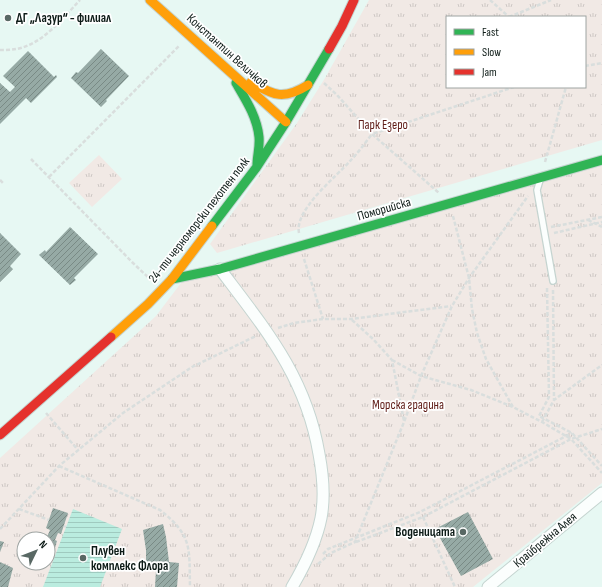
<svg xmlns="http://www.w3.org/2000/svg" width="602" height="587" viewBox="0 0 602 587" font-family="'Sofia Sans Condensed',sans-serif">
<defs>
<pattern id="park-tufts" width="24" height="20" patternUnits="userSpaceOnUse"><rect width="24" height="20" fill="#f1e9e5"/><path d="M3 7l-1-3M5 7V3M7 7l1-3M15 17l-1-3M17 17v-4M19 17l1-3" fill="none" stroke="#cdc7c4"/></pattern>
<pattern id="water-rules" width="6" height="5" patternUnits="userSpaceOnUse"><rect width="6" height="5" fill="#baecdf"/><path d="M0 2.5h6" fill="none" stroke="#9fcabf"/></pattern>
<pattern id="building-hatch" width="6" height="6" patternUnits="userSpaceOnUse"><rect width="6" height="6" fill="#96aaa5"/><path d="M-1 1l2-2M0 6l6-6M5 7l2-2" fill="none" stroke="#798a85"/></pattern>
</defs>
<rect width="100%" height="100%" fill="#e7f8f3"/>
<path fill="url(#park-tufts)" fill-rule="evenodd" d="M369 0H602V140L217 253 210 244 297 123 325 78ZM447 17H585V87H447Z
M99 155 122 179 92 207 69 183Z
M602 164V483L473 587H0V458L156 316 187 275ZM24 539H48V563H24Z"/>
<path fill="url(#water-rules)" d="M73 509 122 529 100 587H43Z"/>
<path fill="url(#building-hatch)" d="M101 49 129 76 106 100 107 101 101 107 71 78 76 72 78 73Z
M28 51 54 77 56 75 57 77 31 103 26 98 0 124V83L10 92 15 87 3 76Z
M70 227 98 254 74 278 76 280 70 285 39 255 45 250 46 252Z
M0 233 21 254 10 266 13 269 0 282Z
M53 508 68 513 61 534 58 533 55 540 57 541 55 547 48 545V539H43L44 536 47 537 50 530 46 528Z
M468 512 493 559 461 576 435 529Z
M163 524 166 537 169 562 179 563 177 587H155L156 570H146V550L143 530Z
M0 541 4 542 0 552Z
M0 562 13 568 8 587H0Z"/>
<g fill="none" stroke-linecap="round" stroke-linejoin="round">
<g stroke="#c5d4d0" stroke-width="8">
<path id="lane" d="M540 180 537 190 553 281"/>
</g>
<g stroke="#c5d4d0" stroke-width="13">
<path id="street" d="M220 269C266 330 306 377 319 454 323 475 325 497 321 518 316 543 305 565 292 587
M488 587 602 493"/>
</g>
<g stroke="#c5d4d0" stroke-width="11">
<path id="fast" d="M236 83C246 100 257 117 259 137 260 147 257 156 257 165
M212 226 256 168 286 122 329 49
M172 279 220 269 602 160"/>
</g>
<g stroke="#c5d4d0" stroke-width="11">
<path id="slow" d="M150 0 286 122
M251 82C274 96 284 100 308 85
M111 337 148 304 172 279 212 226"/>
</g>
<g stroke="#c5d4d0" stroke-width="11">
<path id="jam" d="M329 49 342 26 354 0
M0 435 111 337"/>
</g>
<path stroke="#d9dedd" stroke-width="2.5" stroke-dasharray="4 2" stroke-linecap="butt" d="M490 0 509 17
M509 17 551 0
M0 50C5 50 11 50 16 49 42 45 63 18 80 0
M585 66 602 63
M324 83 337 95 372 134 514 87
M31 159 133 263 151 280
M545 162 566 87
M49 177 179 46
M0 180 4 184
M453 216 469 278 472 309 477 333 486 359 513 407
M588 220 602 227
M551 227 602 217
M299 233C294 210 336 177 350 161 358 153 365 143 372 134L439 193
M554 233 602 222
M304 259 323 319
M547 288 549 397 539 416 572 433 602 466
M553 290 554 400
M352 320 373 339 392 360 404 421
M278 328 294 323 323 319H351L451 306
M392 360 421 376 471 390 513 407 542 422 571 439 602 473
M46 413 78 450
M542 422 554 400 602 365
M59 466 160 510C193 536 189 548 190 587
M19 509 49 520
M423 517 455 587
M64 526 66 527
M0 529 59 466 123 413 192 367 256 336
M356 542 423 517 571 439 602 429
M323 554 328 549 420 512 572 433
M318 564 331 553 355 542 404 422 421 376 452 306 469 278 528 196"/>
<use href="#lane" stroke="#fbfefd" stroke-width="5.5"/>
<use href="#street" stroke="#fbfefd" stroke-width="11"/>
<use href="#fast" stroke="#30b455" stroke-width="9"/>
<use href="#slow" stroke="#ff9f0a" stroke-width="9"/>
<use href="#jam" stroke="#e5322d" stroke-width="9"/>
</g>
<g fill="#596864" stroke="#fff" stroke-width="1.5">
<circle cx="8" cy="18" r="4"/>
<circle cx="463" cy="532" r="4"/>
<circle cx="83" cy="558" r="4"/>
</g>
<g text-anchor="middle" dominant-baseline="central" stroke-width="3.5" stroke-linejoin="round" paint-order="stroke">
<g font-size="13" font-weight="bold" fill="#0d1b17" stroke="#fff" text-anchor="start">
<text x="16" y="18">ДГ „Лазур“ - филиал</text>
<text x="455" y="532" text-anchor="end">Воденицата</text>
<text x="91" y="551">Плувен<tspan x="91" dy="15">комплекс Флора</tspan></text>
</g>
<g font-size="13" fill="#0d1b17" stroke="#fff">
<text transform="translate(227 51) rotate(42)">Константин Величков</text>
<text transform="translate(384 209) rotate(-16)">Поморийска</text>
<text transform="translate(199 220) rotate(-52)">24-ти черноморски пехотен полк</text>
<text transform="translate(545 540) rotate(-40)">Крайбрежна Алея</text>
</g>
<g font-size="13" fill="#5f1c17" stroke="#fff">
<text x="383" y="125">Парк Езеро</text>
<text x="408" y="405">Морска градина</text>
</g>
</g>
<rect x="446" y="16" width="140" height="72" fill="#ffffff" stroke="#9ea4a2"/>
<rect x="454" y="29" width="20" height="6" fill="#30b455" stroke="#9ea4a2"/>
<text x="482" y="36" font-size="12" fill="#0d1b17">Fast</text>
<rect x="454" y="49" width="20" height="6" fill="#ff9f0a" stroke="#9ea4a2"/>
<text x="482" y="56" font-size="12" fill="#0d1b17">Slow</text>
<rect x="454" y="69" width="20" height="6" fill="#e5322d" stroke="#9ea4a2"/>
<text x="482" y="76" font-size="12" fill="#0d1b17">Jam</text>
<g transform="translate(36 551) rotate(47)"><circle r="19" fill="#ffffff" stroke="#9ea4a2"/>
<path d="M0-3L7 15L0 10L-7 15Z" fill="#596864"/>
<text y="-6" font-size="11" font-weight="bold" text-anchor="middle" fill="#0d1b17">N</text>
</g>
</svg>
